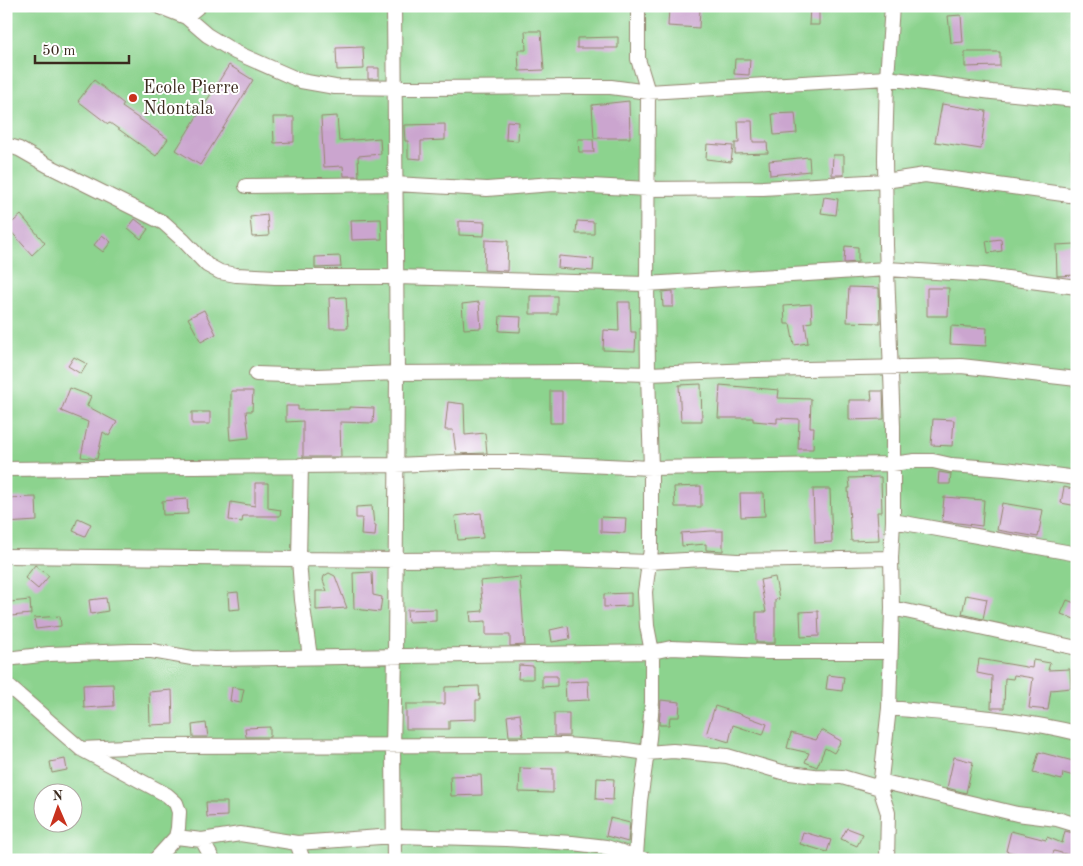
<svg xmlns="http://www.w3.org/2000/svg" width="1083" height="866" viewBox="0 0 1083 866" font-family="'Old Standard TT',serif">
<rect width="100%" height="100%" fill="#fff"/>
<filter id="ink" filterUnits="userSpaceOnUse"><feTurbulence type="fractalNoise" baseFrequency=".02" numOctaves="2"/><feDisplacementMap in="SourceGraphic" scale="10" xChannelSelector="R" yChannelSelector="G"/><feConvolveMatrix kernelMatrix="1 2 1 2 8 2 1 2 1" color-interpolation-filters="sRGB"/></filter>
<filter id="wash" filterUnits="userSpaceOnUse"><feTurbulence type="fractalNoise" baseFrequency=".0096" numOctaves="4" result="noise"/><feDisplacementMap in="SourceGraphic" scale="20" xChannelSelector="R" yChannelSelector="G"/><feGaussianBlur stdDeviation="1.12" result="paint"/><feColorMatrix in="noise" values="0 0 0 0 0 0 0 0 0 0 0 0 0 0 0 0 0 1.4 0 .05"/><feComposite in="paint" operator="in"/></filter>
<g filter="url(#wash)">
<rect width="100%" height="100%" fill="#ede0c0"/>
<path fill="#8cd38e" stroke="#647e56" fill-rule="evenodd" d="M6 6H1077V860H6ZM42 794H72V824H42Z"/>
<g id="blocks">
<path fill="#cba5cf" d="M810 6H819V25H809Z
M669 7 700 8 699 28 668 26Z
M961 15 963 42 951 43 948 16Z
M525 31H541L544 70 519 71 518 50H526Z
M618 37V48H577V38Z
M363 47 364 69 337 70 336 48Z
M965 52H1000V66L965 67Z
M735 59H750L749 75 734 74Z
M229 65 253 80 200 165 176 150Z
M368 68H379V79H368Z
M94 80 124 104 122 107 168 139 156 156 110 123 108 124 78 101Z
M629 101 630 138H594L592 105Z
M942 104 986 111 981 149 935 142Z
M795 113 797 133 774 135 772 114Z
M337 116 339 141 380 138 381 154 358 156 359 176H344L343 166 324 167 321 117Z
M273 117H294V142L274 143Z
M507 121 519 122 518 141 506 140Z
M738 121H752L753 142H767L768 153 735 154V143H739Z
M445 124V140L421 141V159L408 158V141H405L404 125Z
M578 139H593L594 152H579Z
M707 144 733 146 731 162 706 159Z
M833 155H844V175H832Z
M809 157 810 171 770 175 769 161Z
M824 197 838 199 836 215 821 213Z
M21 215 45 243 32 255 7 227Z
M267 215 269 236 252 237 250 217Z
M135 219 148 229 141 239 128 228Z
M381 219 382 239 352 240 351 220Z
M459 221 485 222 484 236 459 235Z
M577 221 594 222V234H576Z
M102 235 111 242 103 252 94 245Z
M1001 239 1002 251 988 253 986 241Z
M485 240 508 241 507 271 484 270Z
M1075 244 1076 275 1057 276 1056 245Z
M845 246 858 247V262L844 263Z
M340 256 341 267 315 268V257Z
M559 256 594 259 593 271 558 268Z
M849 287 879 288 880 323 847 322Z
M927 288H949L948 316H927Z
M673 291V307H663L662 292Z
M530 296H557V314H530Z
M346 297 348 328H330L329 298Z
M479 302 481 328 464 329 462 304Z
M618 302H630L631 332H636L635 351 603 350 604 330 619 331Z
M811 304 812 322 805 323 808 343 794 345 790 324H785L784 306Z
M204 310 216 334 201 342 188 318Z
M500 316 521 317 520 332 499 331Z
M951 326 987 328 986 346 950 344Z
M74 357 87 364 81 374 68 366Z
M701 384 702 421H681L679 385Z
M720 385 779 390 778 398 811 399 810 427H814L813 449H798L799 419 777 418V423L753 421V418H718Z
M70 388 91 396 87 406 117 422 109 436 103 432 97 459 81 457 88 422 61 411Z
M231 391H253L252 411H246L249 438 230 440 229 427H231Z
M550 391H562V423H550Z
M871 391H883L884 419 849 420V400H872Z
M448 402 464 404 465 435 485 433 487 453 456 454 453 430H445Z
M286 406H298V410L349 409V407L374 408 373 423 340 422 341 457H303V421L286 422Z
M192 412H210V424H192Z
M933 419 954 420 952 446 931 445Z
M939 472 951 474 950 484H938Z
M881 477 882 512H877L879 540 851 541 848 488H850L849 478Z
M255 483H268V508L281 510 280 516H243L242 522 229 520 231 502 255 506Z
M701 486V507H675L674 487Z
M1064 487 1077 490V506L1061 503Z
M813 489H830L832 542 815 543Z
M740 493H764L765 516 741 517Z
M36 497 37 521 6 523V498Z
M944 497 984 500 982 526 942 521Z
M187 499 188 514 163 515 162 501Z
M1002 503 1043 510 1038 537 997 530Z
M372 506 374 525H376L375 536 361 535 362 518H356V507Z
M481 513 483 538 458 540 455 516Z
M601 517 626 518 625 533 601 532Z
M78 518 91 524 85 536 73 531Z
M711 531H723V551L706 550V544L682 546 681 533Z
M35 565 49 576 38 589 25 578Z
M372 572 373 595 382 597 380 612 354 609 353 573Z
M329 573 335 576 347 608 316 610V591H327L323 580 324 576Z
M520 577 525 645 510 646V635H486V621L471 622 470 612 483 611 480 581Z
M775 577 779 599 775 600V643H756V612H766L760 580Z
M238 592 240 609 229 610 228 593Z
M631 593V606L604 607V594Z
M966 595 987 599 983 619 962 614Z
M106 598 108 611 91 614 89 600Z
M30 600 31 614 11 616 10 602Z
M1067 600 1077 604V620L1061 614Z
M436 609V621L408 622 407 610Z
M818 611 819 636 801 637 800 612Z
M60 616 61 626 36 629 34 618Z
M568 626 570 639 552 642 550 630Z
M979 659 1032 668 1033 660 1050 663 1048 670 1070 669 1071 688 1051 690 1048 710 1029 708 1033 678 1014 675 1013 679 1005 678 1004 708H991L992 676 977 673Z
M519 665 533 666V679H518Z
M828 675 844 677 842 691 826 689Z
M542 676H557V686L542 687Z
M588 681 589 700 566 701 565 682Z
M113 684 114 706 84 708 83 685Z
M479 686 480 700H476V719L449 720V729H406V704H445V687Z
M232 687 244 689 241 703 230 701Z
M172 690 173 724 150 725 149 692Z
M661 700 680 702 679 717H670L669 725H659Z
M715 706 737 713 767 724 763 735 733 725 729 742 706 735Z
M554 713H569V736H554Z
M520 714 523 736H509L507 716Z
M206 723 208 737H193L192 725Z
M270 727V737H246L245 728Z
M822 730 841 741 834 753 825 748 817 767 805 762 809 753 787 748 791 733 816 740Z
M1039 752 1077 762V777L1063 773 1062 780 1033 773Z
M954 757 973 762 966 793 947 788Z
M65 759 67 770 52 773 50 762Z
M520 768 553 769V793L519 792Z
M481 775 482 795 451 796 450 776Z
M597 778 614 779 613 800 596 799Z
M206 802H227V816L207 817Z
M610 818 630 823 628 842 606 836Z
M847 828 863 834 857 846 841 839Z
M1011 831 1046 840 1047 837 1062 843 1065 831 1077 834V842L1073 856 1054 851 1051 859 1036 853 1035 858 1006 851Z
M803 832 831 840 827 852 800 844Z"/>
</g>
</g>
<g filter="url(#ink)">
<use href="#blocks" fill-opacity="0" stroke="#94856f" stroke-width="1"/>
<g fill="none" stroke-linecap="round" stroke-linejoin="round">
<g stroke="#94856f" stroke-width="16">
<path id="minor" d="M158 6 186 17 207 35 235 52 301 81 335 87 414 88 583 87H611L648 92 887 78 992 92 1077 100
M394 6 397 373 395 655 393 747 394 860
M186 17 199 6
M6 145 19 149 47 165 164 223 184 241 207 265 220 272 236 275 275 277H396L647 284 887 269 984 275 1077 287
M246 186 394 184 487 189 553 184 648 189 763 188 885 181 925 175 1077 196
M256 374 317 376 397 373 581 372 648 374 755 370 961 366 1077 379
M301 465 299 559 302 600 310 657
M6 469 396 465 465 462H519L651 468 892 464 915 461H933L951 465 1005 469 1077 478
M893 521 1077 554
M6 556 396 560 561 559 649 562 704 559 737 561 891 558
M892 608 1077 648
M6 659 49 654 131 651H152L192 658 215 659 652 652 671 648 767 652H890
M6 684 81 749 167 795 176 803 179 812 178 828 176 837 155 860
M889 708C952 714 1015 718 1077 733
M81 749 149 746 565 745 620 749 647 753 673 751 727 756 782 772 814 776 842 777 880 788
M880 781 1017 814 1057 819 1077 825
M176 837 202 840 240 834 297 843 303 860
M202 840 213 860
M297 843 394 836 507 839 572 843 606 847 646 860
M636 855 640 801 649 738 652 702V652L647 626 645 592 651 549V468L648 374 647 284 648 92 638 59V6
M887 860 888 813 880 788 889 708 892 608 891 558 893 521V426L886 245 885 157 887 78 892 6"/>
</g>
<use href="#minor" stroke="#fff" stroke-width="14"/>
</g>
</g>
<circle fill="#c8321e" stroke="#fff" stroke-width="2" cx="133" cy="98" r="5"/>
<g text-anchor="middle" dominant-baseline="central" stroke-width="4" stroke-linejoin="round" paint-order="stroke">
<g font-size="18" fill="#3b2a1e" stroke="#fff" text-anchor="start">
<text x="143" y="88">Ecole Pierre<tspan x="143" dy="21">Ndontala</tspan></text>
</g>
</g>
<rect width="1083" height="866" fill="none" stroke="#fff" stroke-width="25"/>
<g transform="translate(58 808) rotate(358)"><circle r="24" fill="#ffffff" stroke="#b1aaa5"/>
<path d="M0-4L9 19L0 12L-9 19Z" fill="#c8321e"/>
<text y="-8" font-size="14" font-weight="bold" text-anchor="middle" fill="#3b2a1e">N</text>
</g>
<path d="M35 55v8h94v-8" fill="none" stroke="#3b2a1e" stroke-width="2.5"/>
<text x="42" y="55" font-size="15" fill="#3b2a1e" stroke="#ffffff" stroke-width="4" paint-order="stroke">50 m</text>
</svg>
